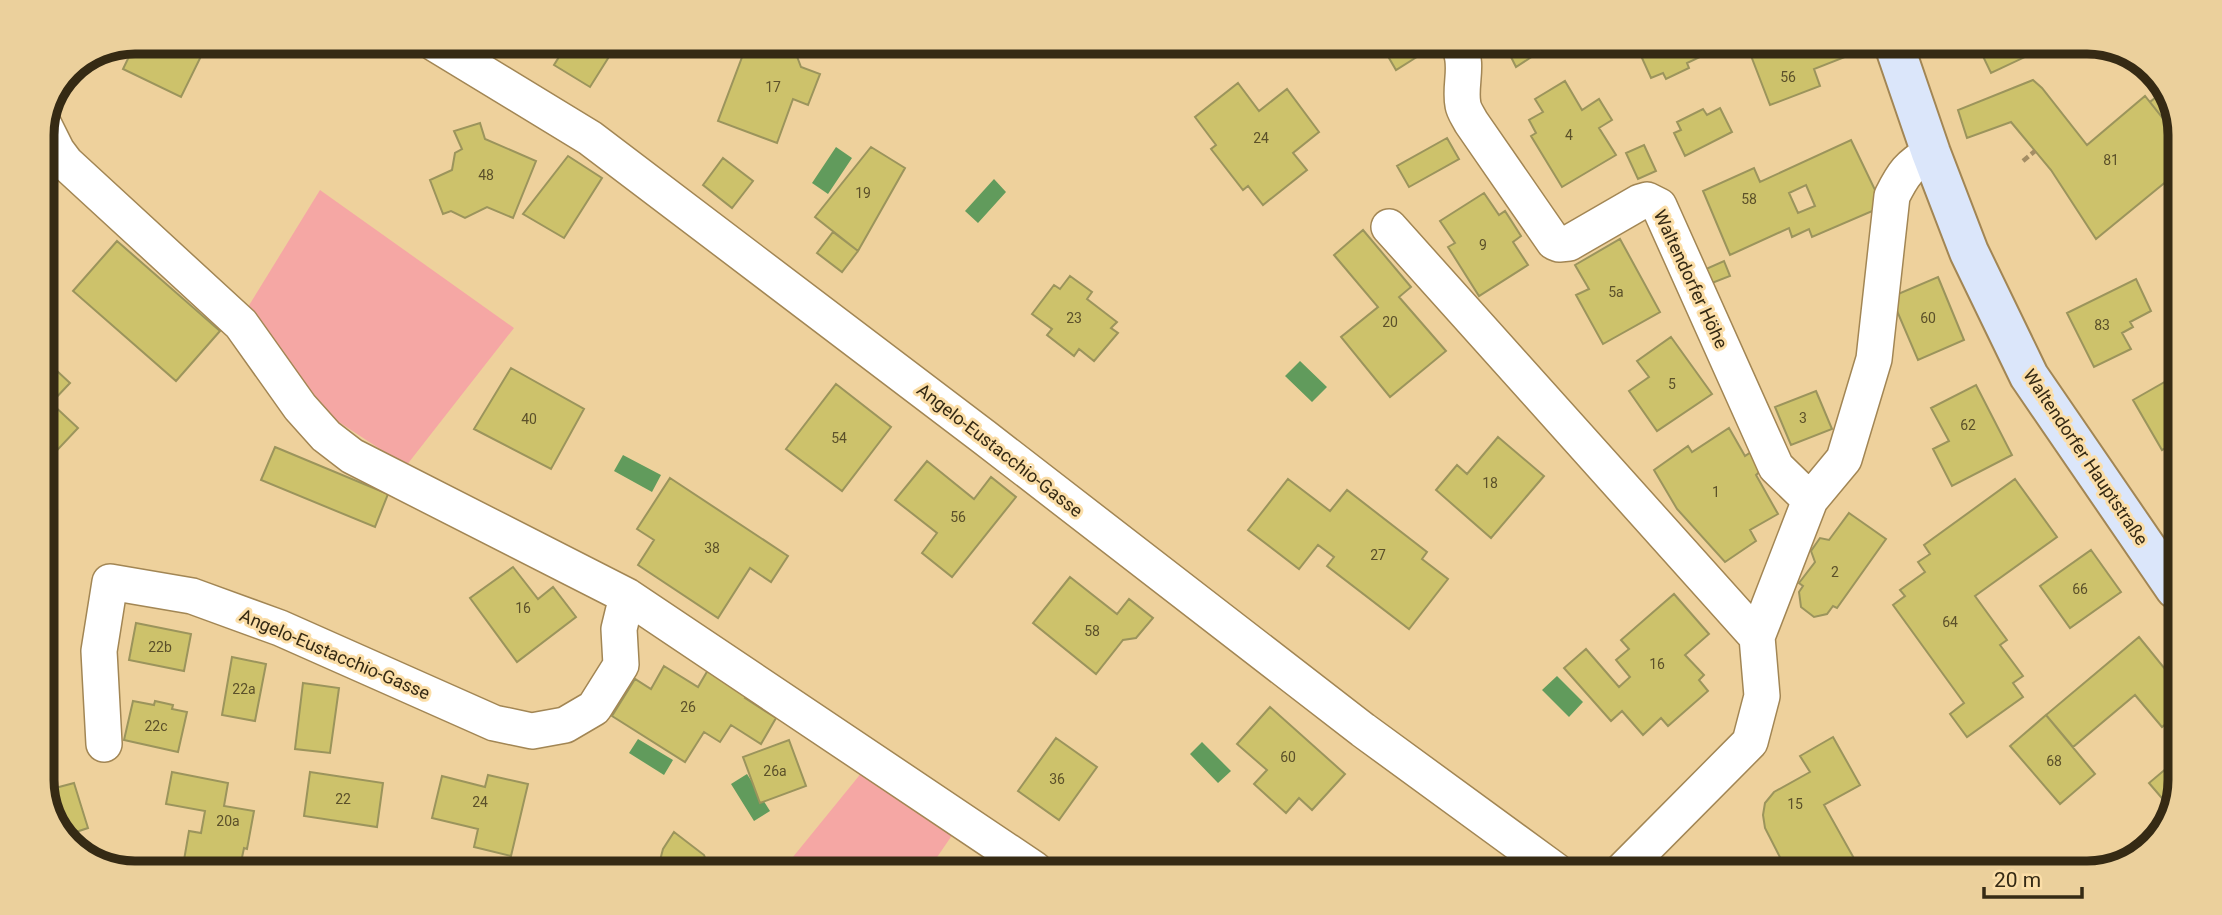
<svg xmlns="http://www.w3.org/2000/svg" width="2222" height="915" viewBox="0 0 2222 915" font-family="Roboto,sans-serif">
<rect width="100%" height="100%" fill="#eed19c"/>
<path fill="#f5a7a4" d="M320 190 514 328 406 466 328 415 248 307Z
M867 766 957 828 929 869 784 868Z"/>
<path fill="#619b5c" d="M836 147 852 158 828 194 812 183Z
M994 179 1006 192 978 223 965 211Z
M1300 361 1327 387 1312 402 1285 376Z
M623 455 661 475 652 492 614 471Z
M1557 676 1583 702 1569 717 1542 690Z
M638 739 673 760 664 775 629 753Z
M1202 742 1231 771 1218 783 1190 754Z
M747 774 770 811 754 821 731 784Z"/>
<path fill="#cdc26b" stroke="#9b945c" stroke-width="2" fill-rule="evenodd" d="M136 42H208L181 97 123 69Z
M567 44H617L590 87 554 65Z
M747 44H784L786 48 793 46 801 67 820 74 808 105 793 99 777 143 718 121Z
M1382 46H1426L1428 50 1396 70Z
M1506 47H1547L1516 67Z
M1637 47 1716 48 1717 49 1687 63 1689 68 1666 79 1663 73 1651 78Z
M1748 48H1842L1845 57 1814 69 1820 86 1770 105Z
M1979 48 2042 49 1991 73Z
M2033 80 2042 88 2087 145 2145 96 2180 140 2179 171 2096 239 2051 170 2011 122 1967 138 1958 110Z
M1565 81 1582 110 1599 99 1612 120 1599 128 1616 155 1562 187 1531 136 1536 133 1529 120 1543 112 1535 99Z
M1238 83 1259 111 1287 89 1319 132 1293 153 1307 170 1263 205 1248 186 1243 190 1211 149 1216 145 1195 117Z
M2165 90 2180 128V140L2150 102Z
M1720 108 1732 132 1685 156 1674 133 1681 130 1677 122 1703 109 1707 115Z
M480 123 485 139 536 161 513 218 487 207 465 218 451 211 443 214 430 180 452 170 455 153 462 149 454 131Z
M1447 138 1459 159 1409 187 1397 166Z
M1851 140 1875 190 1884 186 1877 209 1812 237 1809 229 1792 237 1789 228 1730 255 1703 191 1754 168 1760 182ZM1806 185 1815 206 1798 213 1789 193Z
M1644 145 1656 171 1638 179 1626 153Z
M871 147 905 168 858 251 815 217Z
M568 156 602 178 564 238 523 214Z
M723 158 753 181 732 208 703 185Z
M1484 193 1499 215 1505 211 1521 236 1513 242 1528 265 1479 296 1448 247 1455 243 1440 221Z
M1363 230 1411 287 1399 297 1446 351 1390 397 1341 337 1378 307 1334 255Z
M833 232 858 251 842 272 817 253Z
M1620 239 1660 312 1603 344 1576 295 1589 289 1575 265Z
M117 241 220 331 176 381 73 291Z
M1724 261 1730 276 1712 283 1706 269Z
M1070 276 1092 292 1087 299 1117 322 1111 328 1118 333 1094 361 1079 349 1074 356 1047 335 1052 329 1032 314 1054 285 1060 289Z
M1938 277 1964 340 1918 360 1891 297Z
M2136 279 2151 311 2130 322 2133 327 2122 333 2131 349 2094 367 2067 313Z
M1671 337 1712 394 1657 431 1629 391 1649 377 1637 361Z
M42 357 70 383 51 403 78 428 47 461 42 457Z
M511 368 584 409 551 469 474 429Z
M2177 375V441L2162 450 2133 400Z
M836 384 891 427 842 491 786 449Z
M1976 385 2012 455 1952 486 1933 449 1949 441 1931 408Z
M1816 391 1832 429 1791 445 1775 407Z
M1729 428 1745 456 1754 450 1764 468 1756 475 1778 514 1750 530 1756 541 1725 562 1677 509 1654 470 1688 446 1692 452Z
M1498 437 1544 476 1491 538 1436 490 1457 465 1467 474Z
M275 447 388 494 375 527 261 480Z
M927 461 974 499 991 477 1016 497 952 577 922 553 937 533 895 500Z
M670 478 788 556 771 582 750 568 718 618 638 565 654 540 637 529Z
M1288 479 1330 511 1347 490 1427 552 1422 559 1448 579 1409 629 1327 566 1334 557 1318 545 1299 569 1248 530Z
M2015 479 2057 537 1975 596 2007 640 2000 645 2023 676 2013 683 2023 697 1967 737 1950 714 1964 703 1893 605 1905 596 1900 590 1925 572 1918 562 1930 554 1924 545Z
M1849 513 1886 539 1837 608 1833 606 1827 614 1814 617 1801 607 1799 592 1803 586 1799 583 1815 562 1811 551 1820 538 1829 540Z
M2091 550 2121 592 2070 628 2040 586Z
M513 567 538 599 553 587 576 617 517 662 470 598Z
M1070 577 1117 614 1129 599 1153 618 1136 638 1123 640 1096 674 1033 623Z
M1674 594 1709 634 1685 655 1704 675 1699 680 1708 691 1668 726 1661 718 1643 735 1622 711 1611 721 1564 668 1586 649 1619 687 1630 677 1616 660 1629 649 1621 640Z
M136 623 191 634 184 671 129 660Z
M42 631 57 633 52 700H47L42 759Z
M2139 637 2174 680V717L2162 727 2135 695 2073 747 2046 715Z
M232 657 266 664 255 721 222 715Z
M664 666 698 687 708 670 747 695 745 698 776 718 761 744 731 725 720 742 704 732 685 762 612 716 635 679 651 689Z
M303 683 339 688 330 753 295 749Z
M133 701 154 705 155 701 173 705 172 709 187 712 178 752 124 740Z
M1270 707 1345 774 1312 810 1299 798 1286 813 1254 784 1267 770 1237 744Z
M2046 715 2095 774 2060 804 2010 746Z
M1833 737 1860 785 1824 805 1860 869 1854 872H1780L1785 867 1765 828 1763 815 1765 803 1774 792 1810 772 1800 756Z
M1056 738 1097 767 1059 820 1018 791Z
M789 740 806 786 760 803 743 757Z
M2174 762 2173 811 2149 783Z
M172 772 228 783 224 806 254 811 247 849 244 848 240 867 183 866 189 831 201 833 205 811 166 804Z
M310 772 383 783 377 827 304 816Z
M488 775 528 784 511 856 474 847 478 829 432 818 442 776 485 787Z
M74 783 88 828 76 832 81 852 61 836 44 791Z
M674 832 704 855 709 868H658L663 849Z"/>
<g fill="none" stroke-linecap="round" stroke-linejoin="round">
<g stroke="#a28654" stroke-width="38">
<path id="street" d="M434 43 590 138 984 437 1363 730 1556 871
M1459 47C1469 64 1459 86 1463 105 1464 111 1468 116 1471 122L1554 242 1559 244 1569 243 1640 202 1647 200 1659 206 1776 467 1810 500
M44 125 57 151 66 163 241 324 300 407 326 436 352 456 627 596 1034 869
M1389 227 1757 637
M104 744 99 651 110 582 192 596 280 628 494 723 532 731 565 725 594 708 621 665 619 629 627 596
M1622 871 1750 742 1762 696 1757 637 1810 500 1844 459 1874 359 1892 196C1903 174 1909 165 1931 153"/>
</g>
<g stroke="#a28654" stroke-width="42">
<path id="secondary" d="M1895 48 1931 153 1969 252 2029 376 2175 589"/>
</g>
<path stroke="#a48e65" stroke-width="4.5" stroke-dasharray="7 3.5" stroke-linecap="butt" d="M2023 161 2035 151"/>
<use href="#street" stroke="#fff" stroke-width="35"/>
<use href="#secondary" stroke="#dbe6fa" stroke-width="38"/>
</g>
<g text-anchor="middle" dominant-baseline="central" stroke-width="6" stroke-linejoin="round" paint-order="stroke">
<g font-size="14" fill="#5b502a">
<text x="1788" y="77">56</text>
<text x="773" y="87">17</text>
<text x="1569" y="135">4</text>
<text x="1261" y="138">24</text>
<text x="2111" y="160">81</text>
<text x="486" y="175">48</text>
<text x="863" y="193">19</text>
<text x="1749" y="199">58</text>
<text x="1483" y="245">9</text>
<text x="1616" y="292">5a</text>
<text x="1074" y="318">23</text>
<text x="1928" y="318">60</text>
<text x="1390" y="322">20</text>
<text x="2102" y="325">83</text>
<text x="1672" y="384">5</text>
<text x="1803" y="418">3</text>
<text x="529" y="419">40</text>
<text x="1968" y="425">62</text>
<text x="839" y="438">54</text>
<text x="1490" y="483">18</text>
<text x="1716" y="492">1</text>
<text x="958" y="517">56</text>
<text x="712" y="548">38</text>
<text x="1378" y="555">27</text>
<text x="1835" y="572">2</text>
<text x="2080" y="589">66</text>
<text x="523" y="608">16</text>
<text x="1950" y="622">64</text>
<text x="1092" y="631">58</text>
<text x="160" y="647">22b</text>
<text x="1657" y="664">16</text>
<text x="244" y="689">22a</text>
<text x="688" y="707">26</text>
<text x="156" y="726">22c</text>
<text x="1288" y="757">60</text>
<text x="2054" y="761">68</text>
<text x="775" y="771">26a</text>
<text x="1057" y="779">36</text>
<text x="343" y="799">22</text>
<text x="480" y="802">24</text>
<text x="1795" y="804">15</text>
<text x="228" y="821">20a</text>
</g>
<g font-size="18" fill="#352a14" stroke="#fbdea8">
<text transform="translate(1691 279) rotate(65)">Waltendorfer Höhe</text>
<text transform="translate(1000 450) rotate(38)">Angelo-Eustacchio-Gasse</text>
<text transform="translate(2086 457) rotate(56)">Waltendorfer Hauptstraße</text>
<text transform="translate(335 654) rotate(23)">Angelo-Eustacchio-Gasse</text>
</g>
</g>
<path d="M0 0H2222V915H0ZM135 54H2087A81 81 0 0 1 2168 135V780A81 81 0 0 1 2087 861H135A81 81 0 0 1 54 780V135A81 81 0 0 1 135 54Z" fill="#ebd09c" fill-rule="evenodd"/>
<path fill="none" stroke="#352a14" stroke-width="9" d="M135 54H2087A81 81 0 0 1 2168 135V780A81 81 0 0 1 2087 861H135A81 81 0 0 1 54 780V135A81 81 0 0 1 135 54Z"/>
<path d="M1984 887v10h98v-10" fill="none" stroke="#352a14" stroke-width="3.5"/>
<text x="1994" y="887" font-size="21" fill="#352a14" stroke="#fbdea8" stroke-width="5" paint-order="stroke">20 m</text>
</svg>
